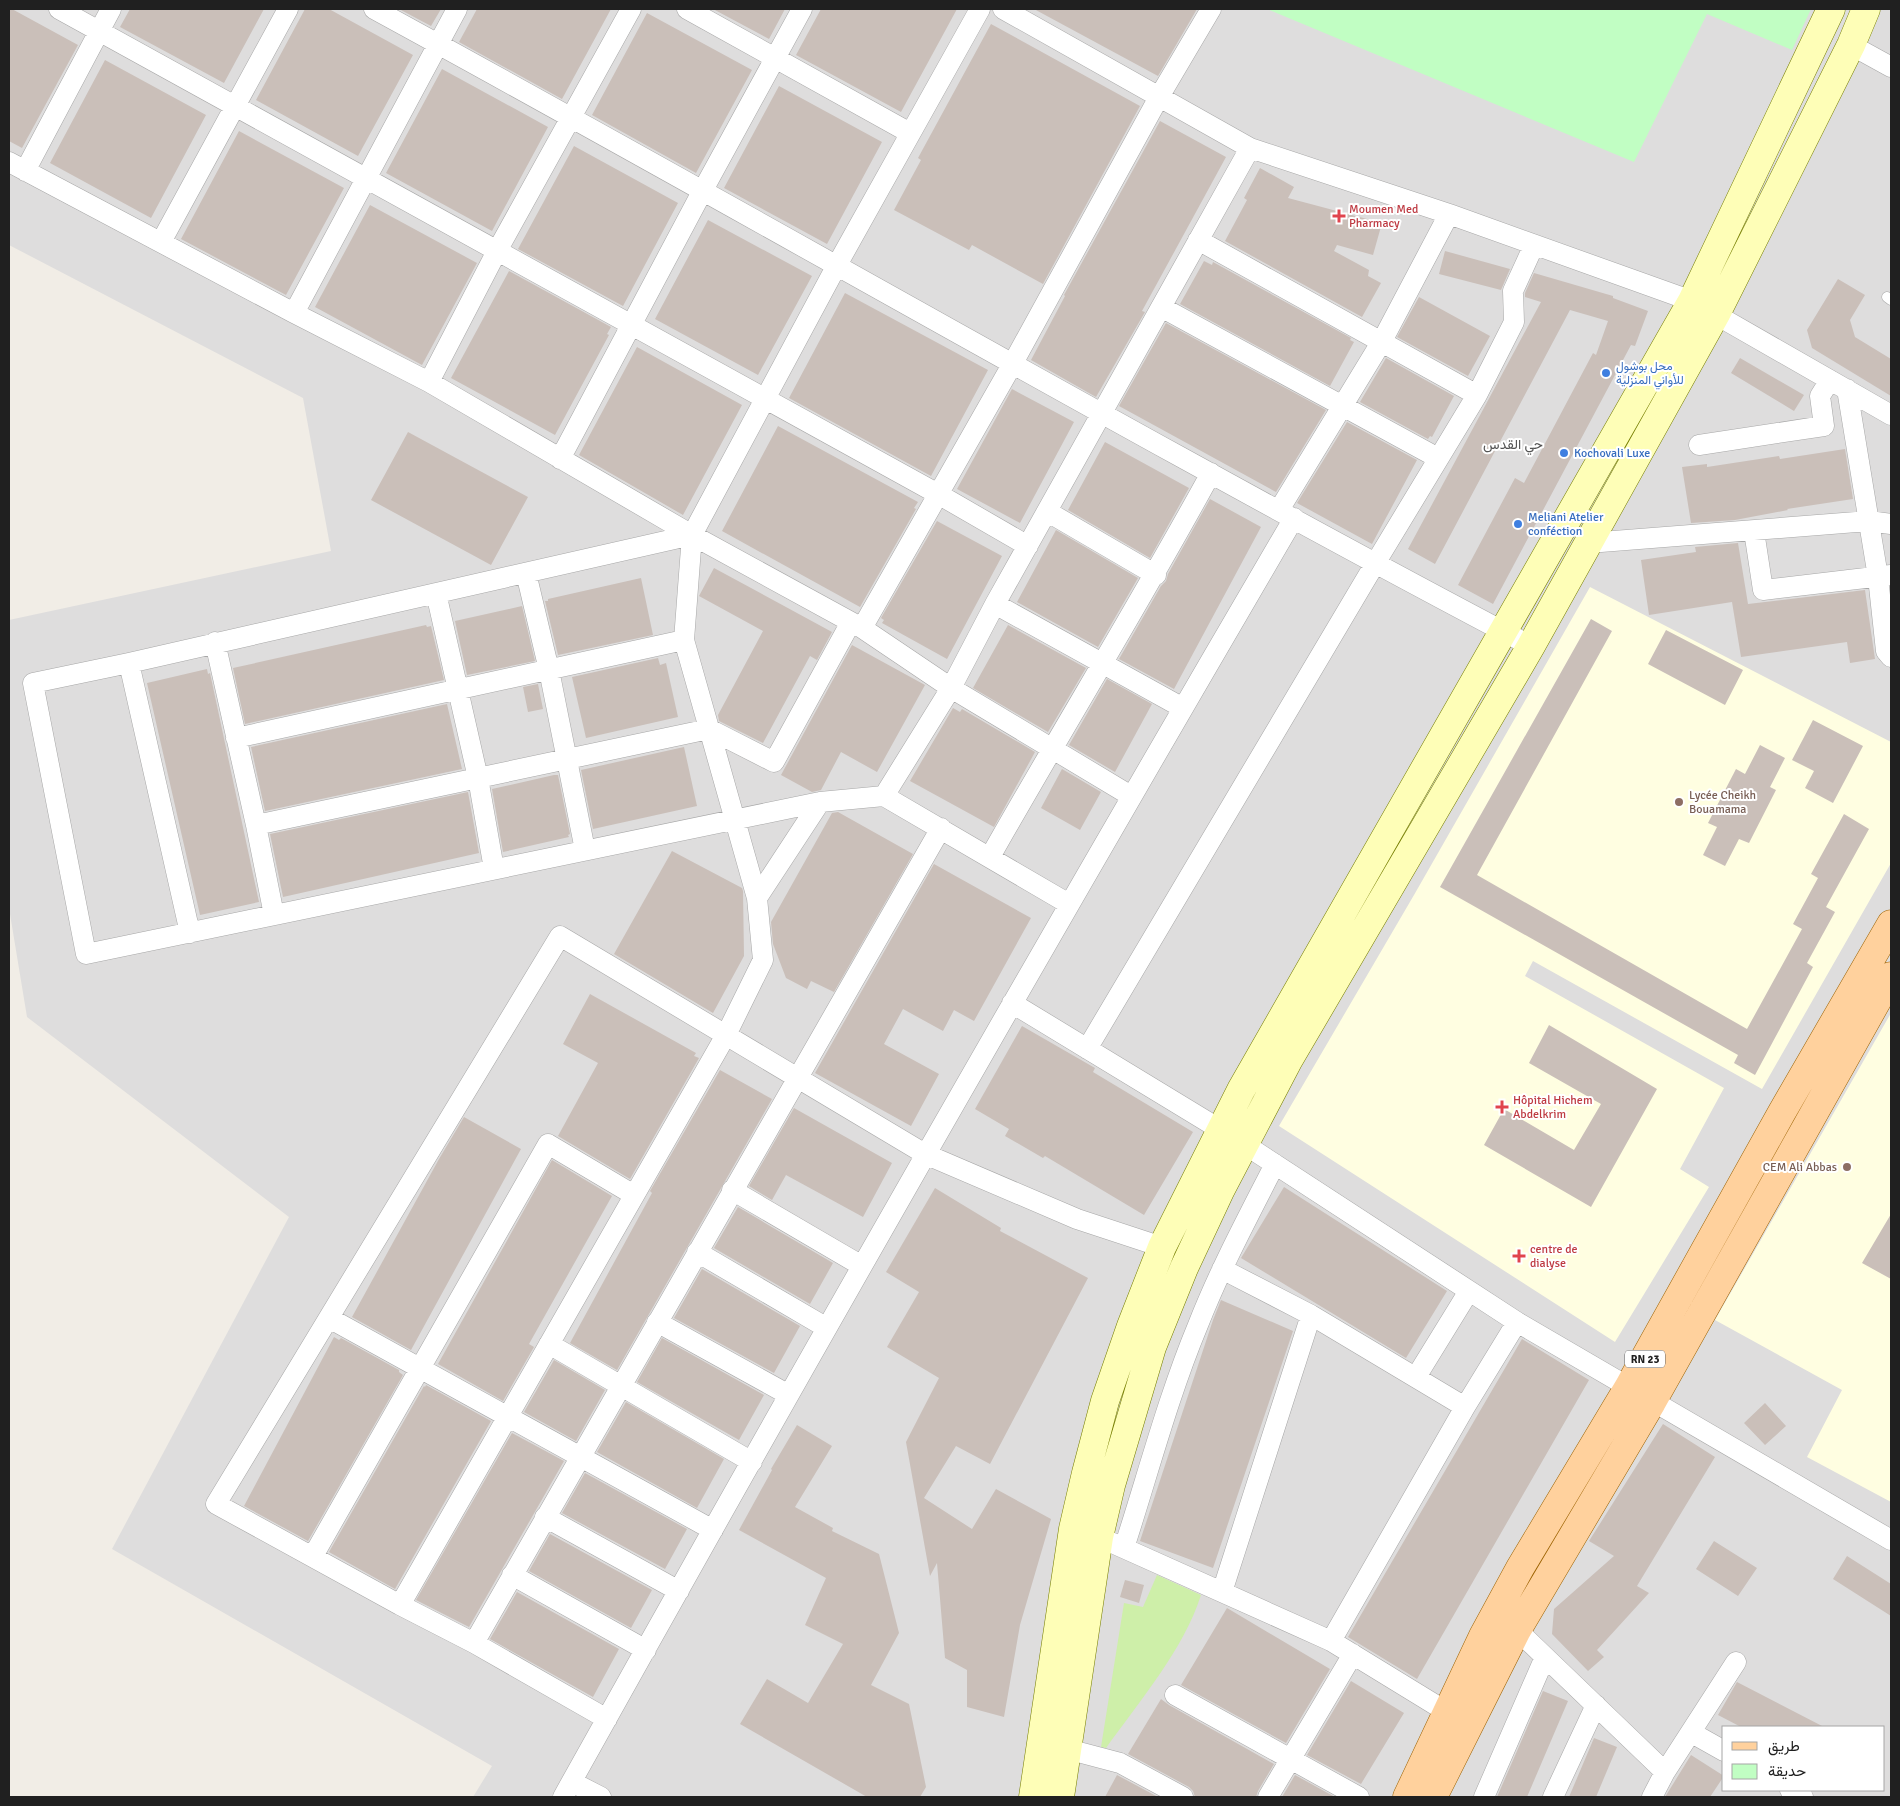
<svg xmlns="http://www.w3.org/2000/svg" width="1900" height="1806" viewBox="0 0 1900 1806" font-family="Signika,Vazirmatn,sans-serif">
<rect width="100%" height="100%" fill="#f1ede6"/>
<path fill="#dedddd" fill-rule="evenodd" d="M9 9H1891V1797H473L492 1766 112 1549 289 1217 27 1017 9 908V620L331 551 303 398 9 245ZM1724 1727H1884V1790H1724Z"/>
<path fill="#fffee1" d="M1590 587 1891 742V863L1762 1089 1533 961 1525 976 1724 1088 1680 1169 1709 1187 1615 1342 1279 1126 1414 895Z
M1891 1013V1502L1807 1457 1842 1390 1715 1320Z"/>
<path fill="#ceefa9" d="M1157 1575 1201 1595C1184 1649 1139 1702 1106 1748L1101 1747 1124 1603 1143 1607Z"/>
<path fill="#c1fec3" d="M1267 9H1811L1792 50 1707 14 1634 162Z"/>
<path fill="#cabfb9" d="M9 9H12L78 45 22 148 9 141Z
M130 9H264L224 83 120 27Z
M305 9H329L413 55 358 156 256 100Z
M399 9H441L431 26Z
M477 9H611L562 99 459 42Z
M713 9H785L769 39Z
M821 9H957L901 112 796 55Z
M1034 9H1197L1158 76Z
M647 13 752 70 696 173 592 115Z
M991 24 1140 106 1043 284 972 245 969 250 894 210 921 160 918 158Z
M105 60 206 115 151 218 50 163Z
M442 69 548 127 492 231 386 173Z
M779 86 882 142 827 244 724 188Z
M1160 121 1226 157 1142 311 1145 312 1096 397 1031 360 1065 296 1064 295Z
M239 131 344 188 286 295 181 239Z
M574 146 678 203 623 306 518 249Z
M1260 168 1294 187 1288 198 1382 223 1373 255 1337 245 1334 251 1369 270 1368 276 1381 283 1362 317 1225 241 1247 200 1244 198Z
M370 205 477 263 422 365 315 307Z
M708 220 812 276 758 375 655 319Z
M1445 251 1510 269 1501 290 1439 274Z
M1204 261 1212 265 1213 262 1351 338 1350 340 1354 342 1330 386 1180 304Z
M509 271 611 327 607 334 609 335 555 435 451 378Z
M1534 273 1613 296V298L1648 311 1635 346 1631 345 1493 604 1458 585 1515 478 1524 483 1593 353 1596 355 1608 321 1570 310 1435 564 1408 549 1541 302 1525 297V293Z
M1838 279 1865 295 1850 320 1855 337 1891 359V396L1812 348 1807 330Z
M845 293 988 370 931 476 789 398Z
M1419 297 1490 336 1468 376 1397 337Z
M1166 323 1326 410 1276 492 1119 406Z
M637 347 742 405 683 515 579 455Z
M1386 358 1454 396 1432 437 1430 436 1428 439 1360 402Z
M1740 358 1804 395 1794 411 1731 373Z
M1012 389 1074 422 1020 523 957 489Z
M1347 422 1417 460 1372 544 1297 503Z
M778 426 918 502 914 508 916 509 860 607 722 531Z
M408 432 528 497 491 565 371 500Z
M1105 442 1189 488 1150 558 1068 510Z
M1845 449 1853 499 1787 509 1788 510 1735 520 1691 523 1682 467 1707 464V467L1779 456 1780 459Z
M1210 499 1261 527 1174 689 1119 659 1161 586 1166 581 1168 574Z
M937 521 1002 556 947 659 882 623 884 620 881 618Z
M1056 530 1138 578 1098 647 1017 602Z
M1738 543 1748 604 1865 590 1875 659 1850 663 1847 642 1741 657 1732 602 1649 615 1641 560 1696 552 1695 547Z
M714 568 832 632 817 660 810 656 763 743 719 721 718 715 763 631 699 596Z
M641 578 653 635 558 655 545 601H548V599Z
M522 606 535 661 467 675 455 621Z
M1591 619 1612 631 1477 875 1747 1029 1802 929 1793 924 1818 878 1811 874 1844 814 1869 829 1826 907 1835 912 1807 963 1813 967 1755 1075 1734 1063 1738 1055 1440 887Z
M426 625 427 627 431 626 444 680 245 724 233 668Z
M1008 625 1086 668 1048 732 973 688Z
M1666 630 1743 670 1725 705 1648 664Z
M852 645 925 685 877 772 841 752 821 790 812 792 781 775Z
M658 658 660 665 666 663 678 717 586 738 572 677Z
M207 669 208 674 210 673 259 902 200 915 147 683Z
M1107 679 1152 704 1115 772 1069 745Z
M538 684 543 709 528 712 523 687Z
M447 704 462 769 265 811 251 747Z
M953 708 960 712 962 709 1035 752 994 827 910 781Z
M1813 720 1863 746 1833 803 1805 788 1814 771 1792 760Z
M1760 745 1785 758 1770 787 1776 790 1749 843 1739 839 1725 866 1703 855 1717 827 1708 823 1736 769 1745 774Z
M684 747 697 806 593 829 581 770Z
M1062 769 1101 792 1080 830 1041 808Z
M554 775H558L570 834 568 835 569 837 503 852 492 789Z
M468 792 479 853 283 897 270 834Z
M838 812 913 854 834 992 811 981 807 989 786 978 773 944 771 922 832 813Z
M672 851 742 888 743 891 744 956 713 1013 614 954Z
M934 864 1031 918 974 1021 954 1010 943 1031 903 1009 884 1044 939 1074 911 1126 815 1073Z
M590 994 696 1053 694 1056 699 1058 630 1179 558 1136 598 1063 563 1044Z
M1549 1025 1657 1089 1591 1207 1484 1145 1504 1109 1574 1150 1601 1104 1529 1063Z
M1022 1026 1095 1068 1093 1072 1193 1132 1144 1215 1045 1156 1043 1158 1005 1136 1009 1129 975 1109Z
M720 1070 772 1099 617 1370 570 1343 652 1193 650 1191Z
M794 1108 892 1163 863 1217 786 1175 772 1200 749 1186Z
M464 1117 521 1149 411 1350 352 1317 439 1159Z
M552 1160 612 1196 529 1344 534 1347 503 1401 438 1364Z
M1284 1187 1447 1291 1406 1358 1241 1258Z
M935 1188 1001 1228 1000 1231 1088 1278 990 1464 956 1446 924 1498 972 1529 996 1489 1051 1519 1020 1625 1004 1717 967 1707V1670L945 1658 937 1563 930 1576 906 1442 939 1378 887 1347 919 1292 886 1272Z
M738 1207 833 1263 810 1304 714 1248Z
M1891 1214V1279L1862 1263Z
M702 1269 800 1326 774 1373 674 1318Z
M1221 1300 1293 1331 1213 1568 1140 1541 1213 1320Z
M334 1337 339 1340 341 1338 399 1370V1372L403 1375 308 1541 244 1506Z
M662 1338 764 1395 739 1440 637 1382Z
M1522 1339 1589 1380 1417 1679 1348 1637Z
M554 1360 605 1390 576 1441 524 1412Z
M426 1385 491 1421 395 1589 329 1552 424 1386 425 1387Z
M626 1402 724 1459 697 1508 597 1452Z
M1765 1403 1786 1426 1765 1445 1744 1423Z
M1663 1424 1715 1457 1637 1586 1649 1593 1597 1650 1604 1657 1588 1671 1552 1634 1554 1609 1614 1556 1589 1541Z
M797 1425 832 1446 795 1507 833 1528 832 1531 879 1554 899 1633 871 1685 909 1704 926 1787 920 1797H867L740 1724 767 1679 808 1703 843 1644 805 1625 826 1578 739 1530 772 1470 771 1469Z
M512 1433 564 1461 469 1627 416 1600Z
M585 1473 687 1529 665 1569 562 1513Z
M550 1534 652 1590 631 1628 529 1571Z
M1714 1541 1757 1568 1738 1596 1696 1569Z
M1847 1556 1891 1584V1616L1833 1579Z
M1125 1580 1144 1585 1139 1603 1120 1597Z
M517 1592 619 1649 593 1697 490 1639Z
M1227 1608 1330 1669 1286 1743 1181 1685Z
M1351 1681 1404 1713 1361 1784 1307 1755Z
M1737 1682 1824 1727H1741L1718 1715Z
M1543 1691 1568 1701 1527 1797H1497Z
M1161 1699 1169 1705 1274 1764 1258 1791 1256 1797H1195L1193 1791 1189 1787 1128 1754Z
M1594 1738 1617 1747 1596 1797H1569Z
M1691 1755 1724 1776 1710 1797H1665Z
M1117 1775 1158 1797H1105Z
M1295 1775 1335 1797H1282Z"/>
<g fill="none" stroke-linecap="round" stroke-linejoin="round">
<g stroke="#a7a7a7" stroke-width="11">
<path id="lane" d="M1887 297 1891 300"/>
</g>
<g stroke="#a7a7a7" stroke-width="21">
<path id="street" d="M59 9 938 494 1028 546
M374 9C761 220 1141 441 1531 646
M687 9 910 133
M1003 9 1250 148 1449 214 1692 301 1891 415
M1851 45 1891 67
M9 162 294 313 429 382 692 535 862 628 951 688 1131 796
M25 171 111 9
M1198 240 1477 395
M161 242 288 9
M1161 307 1438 458
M294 313 457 9
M429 382 497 251 631 9
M1847 389 1878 577 1886 651 1891 657
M1699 445 1824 426 1820 396 1830 380
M560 459 703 190 802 9
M1279 510 1382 341 1449 214
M1048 512 1156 575
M1754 531 1763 590 1891 575
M692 535 129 663 33 683 86 954 820 802 884 796 1069 904
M1588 543 1869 521 1891 524
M526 573 549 670 585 850
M436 593 478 778 494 869
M995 604 1183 708
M862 628 1013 363 1159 97 1211 9
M215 642 256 825 274 915
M129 663 190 933
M236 738 684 640
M884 796 951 688 995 604 1250 148
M256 825 709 729 774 762 851 622
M990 857C1063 728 1140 603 1211 473
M757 898 820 802
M1012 1003 1244 1144 1517 1322 1891 1540
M1087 1049 1376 562 1477 395 1514 322 1513 291 1534 245
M732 1190 862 1266
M697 1252 827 1328
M1222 1269 1311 1315 1465 1407
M329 1318 713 1530
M657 1322 789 1395
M549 1344 752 1462
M1416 1377 1469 1291
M545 1517 679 1591
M1087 1533 1099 1537 1331 1641 1447 1712
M1124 1548C1148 1474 1168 1397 1198 1325 1220 1269 1248 1217 1275 1164
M313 1556 548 1144 634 1195
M512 1575 646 1650
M1222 1592 1311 1315
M400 1605 726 1035 763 960 757 898 684 640 692 535 837 265 980 9
M1517 1630 1665 1772
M1331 1641 1465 1407 1517 1322
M474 1643 941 828
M1175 1695 1359 1797
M607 1719 474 1643 400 1605 216 1504 560 936 925 1154 1077 1219 1162 1247
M1692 1733 1724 1751
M1067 1749 1120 1763 1183 1797
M572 1782 601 1797
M1790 1790 1803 1797
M563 1797C802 1368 1046 942 1294 518
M1268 1797 1353 1654
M1484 1797 1545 1657
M1553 1797 1596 1705
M1652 1797 1665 1772 1736 1662"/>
</g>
<g stroke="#767e00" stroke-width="29">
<path id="secondary" d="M1033 1797 1073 1529 1086 1473 1105 1401 1131 1326 1162 1247 1241 1090 1692 301 1831 9
M1060 1797 1099 1537 1111 1485 1152 1347 1184 1268 1220 1191 1288 1061 1531 646 1716 314 1851 45 1866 9"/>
</g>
<g stroke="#9c6200" stroke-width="29">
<path id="primary" d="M1407 1797 1483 1636 1520 1568 1628 1388 1782 1112 1891 924
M1433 1797 1517 1630 1652 1402 1891 976"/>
</g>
<use href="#lane" stroke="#fff" stroke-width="10"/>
<use href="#street" stroke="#fff" stroke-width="20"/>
<use href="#secondary" stroke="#fefeb7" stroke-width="28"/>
<use href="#primary" stroke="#ffd19d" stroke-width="28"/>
</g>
<g fill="#e0444e" stroke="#fff" stroke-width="2">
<path d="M1336.5 208.5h5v5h5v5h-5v5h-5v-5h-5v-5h5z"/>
<path d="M1499.5 1099.5h5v5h5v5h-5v5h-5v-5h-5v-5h5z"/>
<path d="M1516.5 1248.5h5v5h5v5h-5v5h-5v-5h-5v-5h5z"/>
</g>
<g fill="#3f7fe0" stroke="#fff" stroke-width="2">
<circle cx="1606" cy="373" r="5"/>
<circle cx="1564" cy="453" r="5"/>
<circle cx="1518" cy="524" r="5"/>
</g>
<g fill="#8d6e63" stroke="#fff" stroke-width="2">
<circle cx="1679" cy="802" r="5"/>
<circle cx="1847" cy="1167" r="5"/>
</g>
<g text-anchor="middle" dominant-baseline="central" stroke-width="4" stroke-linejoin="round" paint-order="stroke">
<rect fill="#fff" stroke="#636363" stroke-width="1" x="1625" y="1350.5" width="40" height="17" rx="4"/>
<g font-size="11" font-weight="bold" fill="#202020">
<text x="1645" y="1359">RN 23</text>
</g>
<g font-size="12" fill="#be3a42" stroke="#fff" text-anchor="start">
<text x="1349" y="209">Moumen Med<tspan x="1349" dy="14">Pharmacy</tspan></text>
<text x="1513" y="1100">Hôpital Hichem<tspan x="1513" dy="14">Abdelkrim</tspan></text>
<text x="1530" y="1249">centre de<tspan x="1530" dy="14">dialyse</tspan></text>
</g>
<g font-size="12" fill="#366cbe" stroke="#fff" text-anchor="start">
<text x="1616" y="366">محل بوشول<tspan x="1616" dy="14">للأواني المنزلية</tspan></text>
<text x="1574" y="453">Kochovali Luxe</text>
<text x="1528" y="517">Meliani Atelier<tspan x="1528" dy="14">conféction</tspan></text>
</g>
<g font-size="12" fill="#785e54" stroke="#fff" text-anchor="start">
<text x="1689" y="795">Lycée Cheikh<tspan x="1689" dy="14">Bouamama</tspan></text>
<text x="1837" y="1167" text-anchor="end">CEM Ali Abbas</text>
</g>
<g font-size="14" fill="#535353" stroke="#fff">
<text x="1513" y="444">حي القدس</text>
</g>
</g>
<rect width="1900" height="1806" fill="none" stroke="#202020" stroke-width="20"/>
<rect x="1722" y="1726" width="162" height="65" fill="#ffffff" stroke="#a6a6a6"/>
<rect x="1732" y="1742" width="25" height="8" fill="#ffd19d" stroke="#a6a6a6"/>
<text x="1768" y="1751" font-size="15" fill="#202020">طريق</text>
<rect x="1732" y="1764" width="25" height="15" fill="#c1fec3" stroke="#a6a6a6"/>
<text x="1768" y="1776" font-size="15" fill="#202020">حديقة</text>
</svg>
